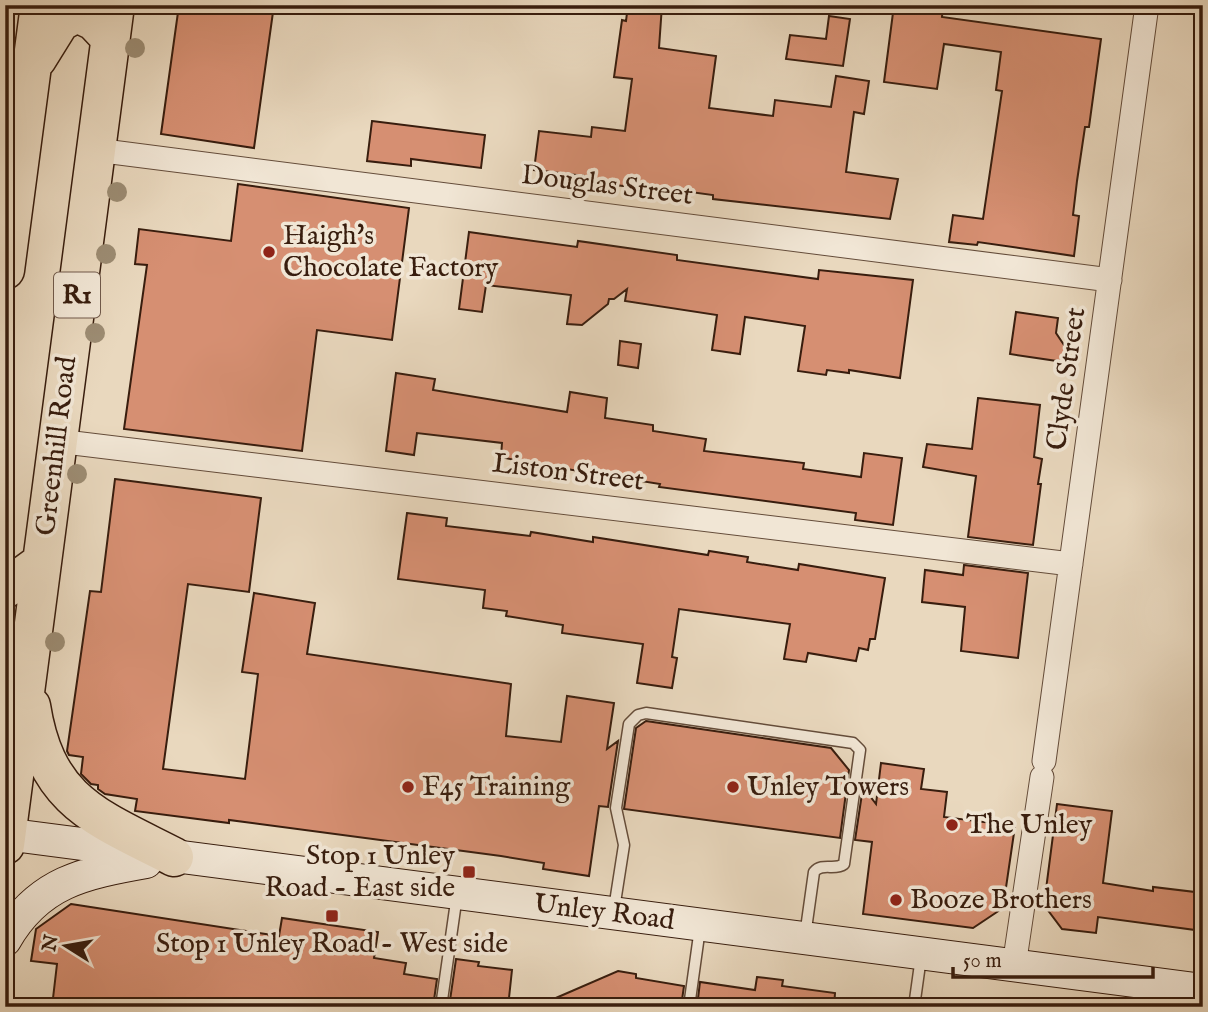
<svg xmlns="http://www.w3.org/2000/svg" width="1208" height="1012" viewBox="0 0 1208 1012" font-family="'IM FELL English',serif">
<rect width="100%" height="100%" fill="#e9d8be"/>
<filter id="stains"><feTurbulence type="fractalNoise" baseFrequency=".00286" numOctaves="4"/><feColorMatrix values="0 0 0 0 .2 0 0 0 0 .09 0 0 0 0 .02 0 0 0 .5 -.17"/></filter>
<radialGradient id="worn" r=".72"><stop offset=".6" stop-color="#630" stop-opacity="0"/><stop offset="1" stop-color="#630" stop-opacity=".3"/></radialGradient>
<path fill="#d68f72" stroke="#381d0e" stroke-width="2" d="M179 5H274L254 148 161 134Z
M628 5H662L659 48 716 56 709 108 773 116 775 100 831 107 836 76 869 81 864 114 854 112 846 172 898 179 890 219 713 199V195L646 186V189L585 181 586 176 534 170 539 131 591 137 592 127 625 131 632 79 614 77 622 20 626 21Z
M894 5H943L942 17 1101 39 1089 127H1085L1077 181 1073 215 1079 216 1074 256 978 242 977 245 949 242 953 215 983 219 1002 91 996 90 1001 52 944 44 937 89 884 82Z
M829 16 850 19 843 66 786 59 790 35 826 39Z
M372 121 485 135 481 168 411 159V166L367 161Z
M238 184 409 208 392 340 317 330 302 451 124 429 147 265 135 264 139 229 231 241Z
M469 232 577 247 578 241 677 255V260L818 279 819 270 913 280 900 378 849 370V373L827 370 826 375 798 371 805 326 745 317 740 354 712 350 717 315 625 301 627 289 614 299H609L608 304 582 325 567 324 571 295 486 285 482 312 459 309Z
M1016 312 1058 318 1056 333 1066 348 1064 362 1010 354Z
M620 341 641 344 638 368 618 365Z
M396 373 435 379 433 390 567 412 570 392 607 398 605 418 653 425V431L706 439 704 451 804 463 803 469 861 477 864 453 902 458 893 525 855 520 856 513 659 487 660 484 523 462 501 457 502 443 417 433 414 455 386 451Z
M978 398 1040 405 1034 457 1042 459 1038 484H1041L1033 545 968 537 976 476 923 467 927 444 972 449Z
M115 479 261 498 249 592 188 584 163 769 245 779 258 674 242 672 254 593 315 603 307 654 511 684 506 736 561 742 567 696 614 703 607 749 618 741 608 807 599 806 589 876 543 869 544 863 501 856 229 820V823L135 811 137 799 105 794 98 789V785L91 784 81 774 83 757 69 755 67 751 90 591 101 592Z
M407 513 447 518 446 526 530 536 531 532 593 542V537L708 555 709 551 748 557 747 562 798 570 799 564 885 578 875 639H870L868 650 859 648 856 661 808 653 806 662 784 659 790 624 679 609 672 657 677 658 672 688 637 683 643 644 562 633 563 625 506 616 507 611 483 608 485 590 398 579Z
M964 565 1028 573 1018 658 961 651 965 607 922 602 925 570 963 575Z
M646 721 831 748 849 770 840 838 624 809 636 728Z
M881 763 924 769 921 789 947 792 944 817 1015 826 1003 908 973 928 863 914 872 842 855 840 863 787 876 804Z
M1057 804 1112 811 1103 883 1153 891V887L1203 893V931L1098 917 1096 933 1062 929 1044 905Z
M71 904 279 936 282 918 378 932 374 958 406 963 404 974 437 979 433 1007H52L57 964 31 961 36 929Z
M456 959 479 962 478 966 512 970 508 1007H449Z
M618 971 636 974V978L684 986 681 1007H535Z
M757 977 783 980 782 986 835 993 834 1007H697L700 982 755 990Z"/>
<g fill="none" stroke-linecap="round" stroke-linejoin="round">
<g stroke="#644c3a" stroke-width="13">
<path id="lane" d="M614 909 624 845 616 808 629 724 638 715 646 713 853 743 860 750 844 864C835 871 822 862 814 872L805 936
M441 1007 457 895
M689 1007 700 928
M914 1007 921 957"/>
</g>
<g stroke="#644c3a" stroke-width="25">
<path id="street" d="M96 150 1110 280
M57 441 1071 564
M1044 761 1147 5
M1014 966 1042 777"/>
</g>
<g stroke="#381d0e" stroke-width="34">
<path id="secondary" d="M5 834 1203 990
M5 940C38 882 84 873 146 862"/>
</g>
<g stroke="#381d0e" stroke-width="41">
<path id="highway" d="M37 59 60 22 77 13 94 21 110 38
M5 270 40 5
M5 589 42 562
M31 706C46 802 96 817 174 857
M5 845 115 5"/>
</g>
<use href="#lane" stroke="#f1e6d5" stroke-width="10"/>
<use href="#street" stroke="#f1e6d5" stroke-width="23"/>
<use href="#secondary" stroke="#f1e6d5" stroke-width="32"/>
<use href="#highway" stroke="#e9d8be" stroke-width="38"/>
</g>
<g fill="#9c8c73">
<circle cx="135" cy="48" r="10"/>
<circle cx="117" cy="192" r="10"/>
<circle cx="106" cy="254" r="10"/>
<circle cx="95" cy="333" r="10"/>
<circle cx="77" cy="474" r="10"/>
<circle cx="55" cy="642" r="10"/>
</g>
<g fill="#8f2418" stroke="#f1e6d5" stroke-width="2.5">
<circle cx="269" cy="252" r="7"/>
<circle cx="408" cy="787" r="7"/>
<circle cx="733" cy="787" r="7"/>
<circle cx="952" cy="825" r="7"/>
<rect x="462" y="865" width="14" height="14" rx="3.5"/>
<circle cx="896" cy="900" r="7"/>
<rect x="325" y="909" width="14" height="14" rx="3.5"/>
</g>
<g text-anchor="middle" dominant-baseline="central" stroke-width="7" stroke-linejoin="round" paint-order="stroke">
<rect fill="#f1e6d5" stroke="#70594a" stroke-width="2" x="54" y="272.5" width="46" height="45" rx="5"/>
<g font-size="26" font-weight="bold" fill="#381d0e">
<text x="77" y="295">R1</text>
</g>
<g font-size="28" fill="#381d0e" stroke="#f1e6d5">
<text transform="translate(607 186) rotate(7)">Douglas Street</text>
<text transform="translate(1067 379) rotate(-82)">Clyde Street</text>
<text transform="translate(57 446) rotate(-83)">Greenhill Road</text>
<text transform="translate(568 473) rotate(7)">Liston Street</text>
<text transform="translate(604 913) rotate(7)">Unley Road</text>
</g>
<g font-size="28" fill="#381d0e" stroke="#f1e6d5" text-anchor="start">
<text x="283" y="236">Haigh's<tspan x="283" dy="32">Chocolate Factory</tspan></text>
<text x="422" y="787">F45 Training</text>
<text x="747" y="787">Unley Towers</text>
<text x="966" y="825">The Unley</text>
<text x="455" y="856" text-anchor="end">Stop 1 Unley<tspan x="455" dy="32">Road - East side</tspan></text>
<text x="910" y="900">Booze Brothers</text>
<text x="332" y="944" text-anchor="middle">Stop 1 Unley Road - West side</text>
</g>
</g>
<rect width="1208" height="1012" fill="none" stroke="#e9d8be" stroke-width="28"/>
<rect x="7" y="7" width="1194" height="998" fill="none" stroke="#381d0e" stroke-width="3.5"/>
<rect x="14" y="14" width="1180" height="984" fill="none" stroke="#381d0e" stroke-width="2"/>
<g transform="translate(66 946) rotate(281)" stroke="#f1e6d5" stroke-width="5" paint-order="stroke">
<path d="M0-5L12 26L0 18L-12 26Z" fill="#381d0e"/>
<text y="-10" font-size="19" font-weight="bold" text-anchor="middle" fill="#381d0e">N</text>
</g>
<path d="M953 967v10h200v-10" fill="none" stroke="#381d0e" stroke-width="3.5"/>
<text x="963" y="967" font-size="21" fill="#381d0e" stroke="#f1e6d5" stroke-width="5" paint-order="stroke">50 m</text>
<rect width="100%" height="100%" filter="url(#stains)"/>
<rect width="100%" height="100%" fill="url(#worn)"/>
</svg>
